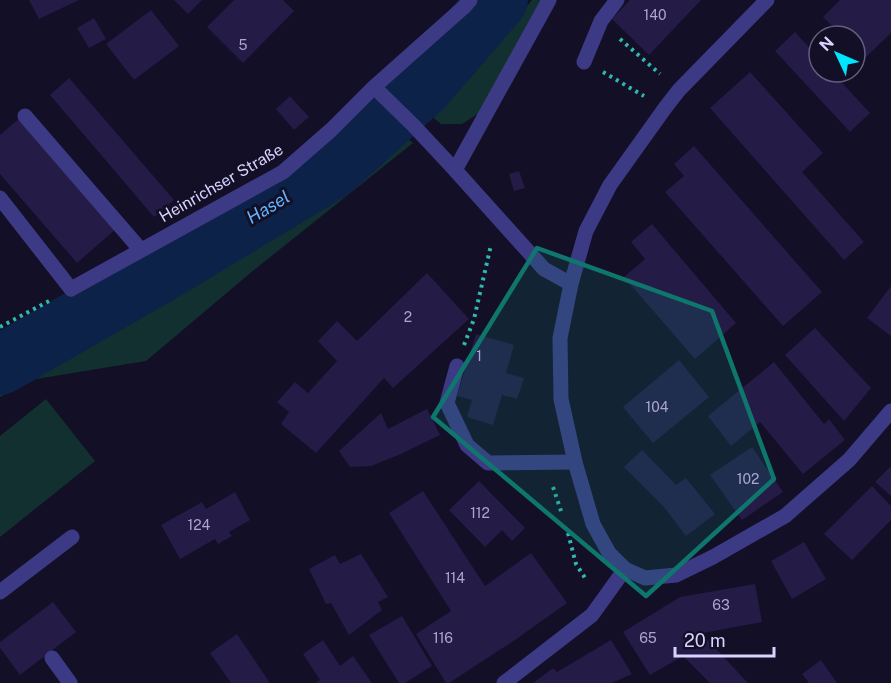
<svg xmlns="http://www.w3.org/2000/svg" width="891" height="683" viewBox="0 0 891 683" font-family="'Public Sans',sans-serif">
<rect width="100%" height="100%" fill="#130f26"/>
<path fill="#12302f" d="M532 0H545L479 113 462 124H441L429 114C467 79 500 40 532 0Z
M375 113 413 143 254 270 146 361 36 379 0 397V342L149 264 241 207 254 211Z
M46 399 95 461 0 537V436Z"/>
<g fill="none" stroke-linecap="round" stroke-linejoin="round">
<path stroke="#0c2248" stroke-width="60" d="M0 365 162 272 331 170 423 87 498 0"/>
</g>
<path fill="#241b47" d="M29 0H79L39 19Z
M174 0H202L188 14Z
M234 0H283L294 11 243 63 207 27Z
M630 0H701L649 55 612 19Z
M840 0H891V33L864 59 855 49V36H842L823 17Z
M151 10 179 46 134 80 106 44Z
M94 18 106 39 89 48 77 28Z
M795 32 819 58V72H832L870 113 850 132 775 51Z
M750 72 823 153 802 172 864 242 844 260 710 108Z
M69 78 174 200 154 217 50 95Z
M290 96 309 117 294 130 276 109Z
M21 117 117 228 77 263 0 174V135Z
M694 146 822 292 783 326 665 192 684 176 674 164Z
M519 171 525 188 514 191 509 174Z
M652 224 736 323 695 359 624 277 645 259 631 242Z
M427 273 469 319 393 388 384 378 316 453 281 424 289 412 277 402 295 382 308 393 337 361 318 341 337 321 357 341Z
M891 286V336L867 318Z
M815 328 871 388 844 421 785 355Z
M476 334 514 345 506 373 524 378 517 399 502 395 493 425 467 417 472 400 457 396Z
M679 360 709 397 653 443 623 407Z
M774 362 824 424 829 419 845 440 803 474 760 422 731 446 708 416Z
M427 409 440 435 401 454 371 466 350 467 339 451 381 413 388 429Z
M752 447 783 492 742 520 710 475Z
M642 450 676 485 686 478 715 514 686 536 664 507 624 467Z
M891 466V496L875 482Z
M479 481 525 528 512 541 502 530 485 547 449 510Z
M872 486 891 506V520L852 560 824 534Z
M423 491 485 586 531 553 567 603 515 640 449 683H446L416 634 451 611 389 513Z
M235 492 250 520 229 532 232 536 218 544 215 539 180 559 161 525 202 502 206 509Z
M804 542 826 579 792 599 771 561Z
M361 554 388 597 378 602 382 610 349 635 331 603 326 604 309 569 335 555 340 564Z
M755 584 762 622 703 633 707 639 748 683H710L683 656 650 675 623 632 680 597Z
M53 602 76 632 20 675 0 648V642Z
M402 616 432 666 405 683H399L369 635Z
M237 634 270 683H231L210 653Z
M323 640 340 666 353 656 372 683H316L320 680 303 654Z
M611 640 632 674 612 683H533L553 668 557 672Z
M821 660 837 683H809L802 674Z"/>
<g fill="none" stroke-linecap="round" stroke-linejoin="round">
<path stroke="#2fb8b0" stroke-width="4" stroke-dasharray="3 4.5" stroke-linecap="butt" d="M620 39 660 74
M603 72 644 96
M0 327 49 301
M464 345 474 319 491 245
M553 487 562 514
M568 533 576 564 587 581"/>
<path stroke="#3d3a85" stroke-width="15" d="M584 62 601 21 617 0
M25 116 140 249
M0 198 71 289
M457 366 447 403 467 445 488 463 575 462
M0 592 72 537
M52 658 70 683"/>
<path stroke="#3d3a85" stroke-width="15" d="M549 0 455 170 544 269 571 284
M767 0 679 90 665 108 610 185 586 231 571 284 560 338 561 399 575 462 593 524 609 553 625 569 645 578 676 575 713 557 785 516 849 460 891 411
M374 87 413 125 455 170
M71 289 283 172 331 130 374 87 464 7 470 0
M504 683 592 615 625 569"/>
</g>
<path fill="#0f766e" fill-opacity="0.2" stroke="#0f766e" stroke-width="4.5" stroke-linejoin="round" d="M537 248 712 311 774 479 646 596 433 417Z"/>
<g text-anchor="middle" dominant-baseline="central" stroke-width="6" stroke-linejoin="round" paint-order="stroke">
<g font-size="14" fill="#aca6d1">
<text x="655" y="15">140</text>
<text x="243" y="45">5</text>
<text x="408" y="317">2</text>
<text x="479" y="356">1</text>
<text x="657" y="407">104</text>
<text x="748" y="479">102</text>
<text x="480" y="513">112</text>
<text x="199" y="525">124</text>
<text x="455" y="578">114</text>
<text x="721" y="605">63</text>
<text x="443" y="638">116</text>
<text x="648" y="638">65</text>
</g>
<g font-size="16" fill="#d9d4ff" stroke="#130f26">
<text transform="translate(221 183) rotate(-30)">Heinrichser Straße</text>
</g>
<g font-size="18" font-style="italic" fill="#62b6ff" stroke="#130f26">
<text transform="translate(268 207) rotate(-31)">Hasel</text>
</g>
</g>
<g transform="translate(837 54) rotate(314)"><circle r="28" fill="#130f26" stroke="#625e7d" stroke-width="1.5"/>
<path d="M0-4.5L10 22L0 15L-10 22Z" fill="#00e5ff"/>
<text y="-9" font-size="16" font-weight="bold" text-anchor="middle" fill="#d9d4ff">N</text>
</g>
<path d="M675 647v9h99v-9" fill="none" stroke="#d9d4ff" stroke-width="3"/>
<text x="684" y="647" font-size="18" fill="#d9d4ff" stroke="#130f26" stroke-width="4.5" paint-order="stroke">20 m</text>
</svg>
